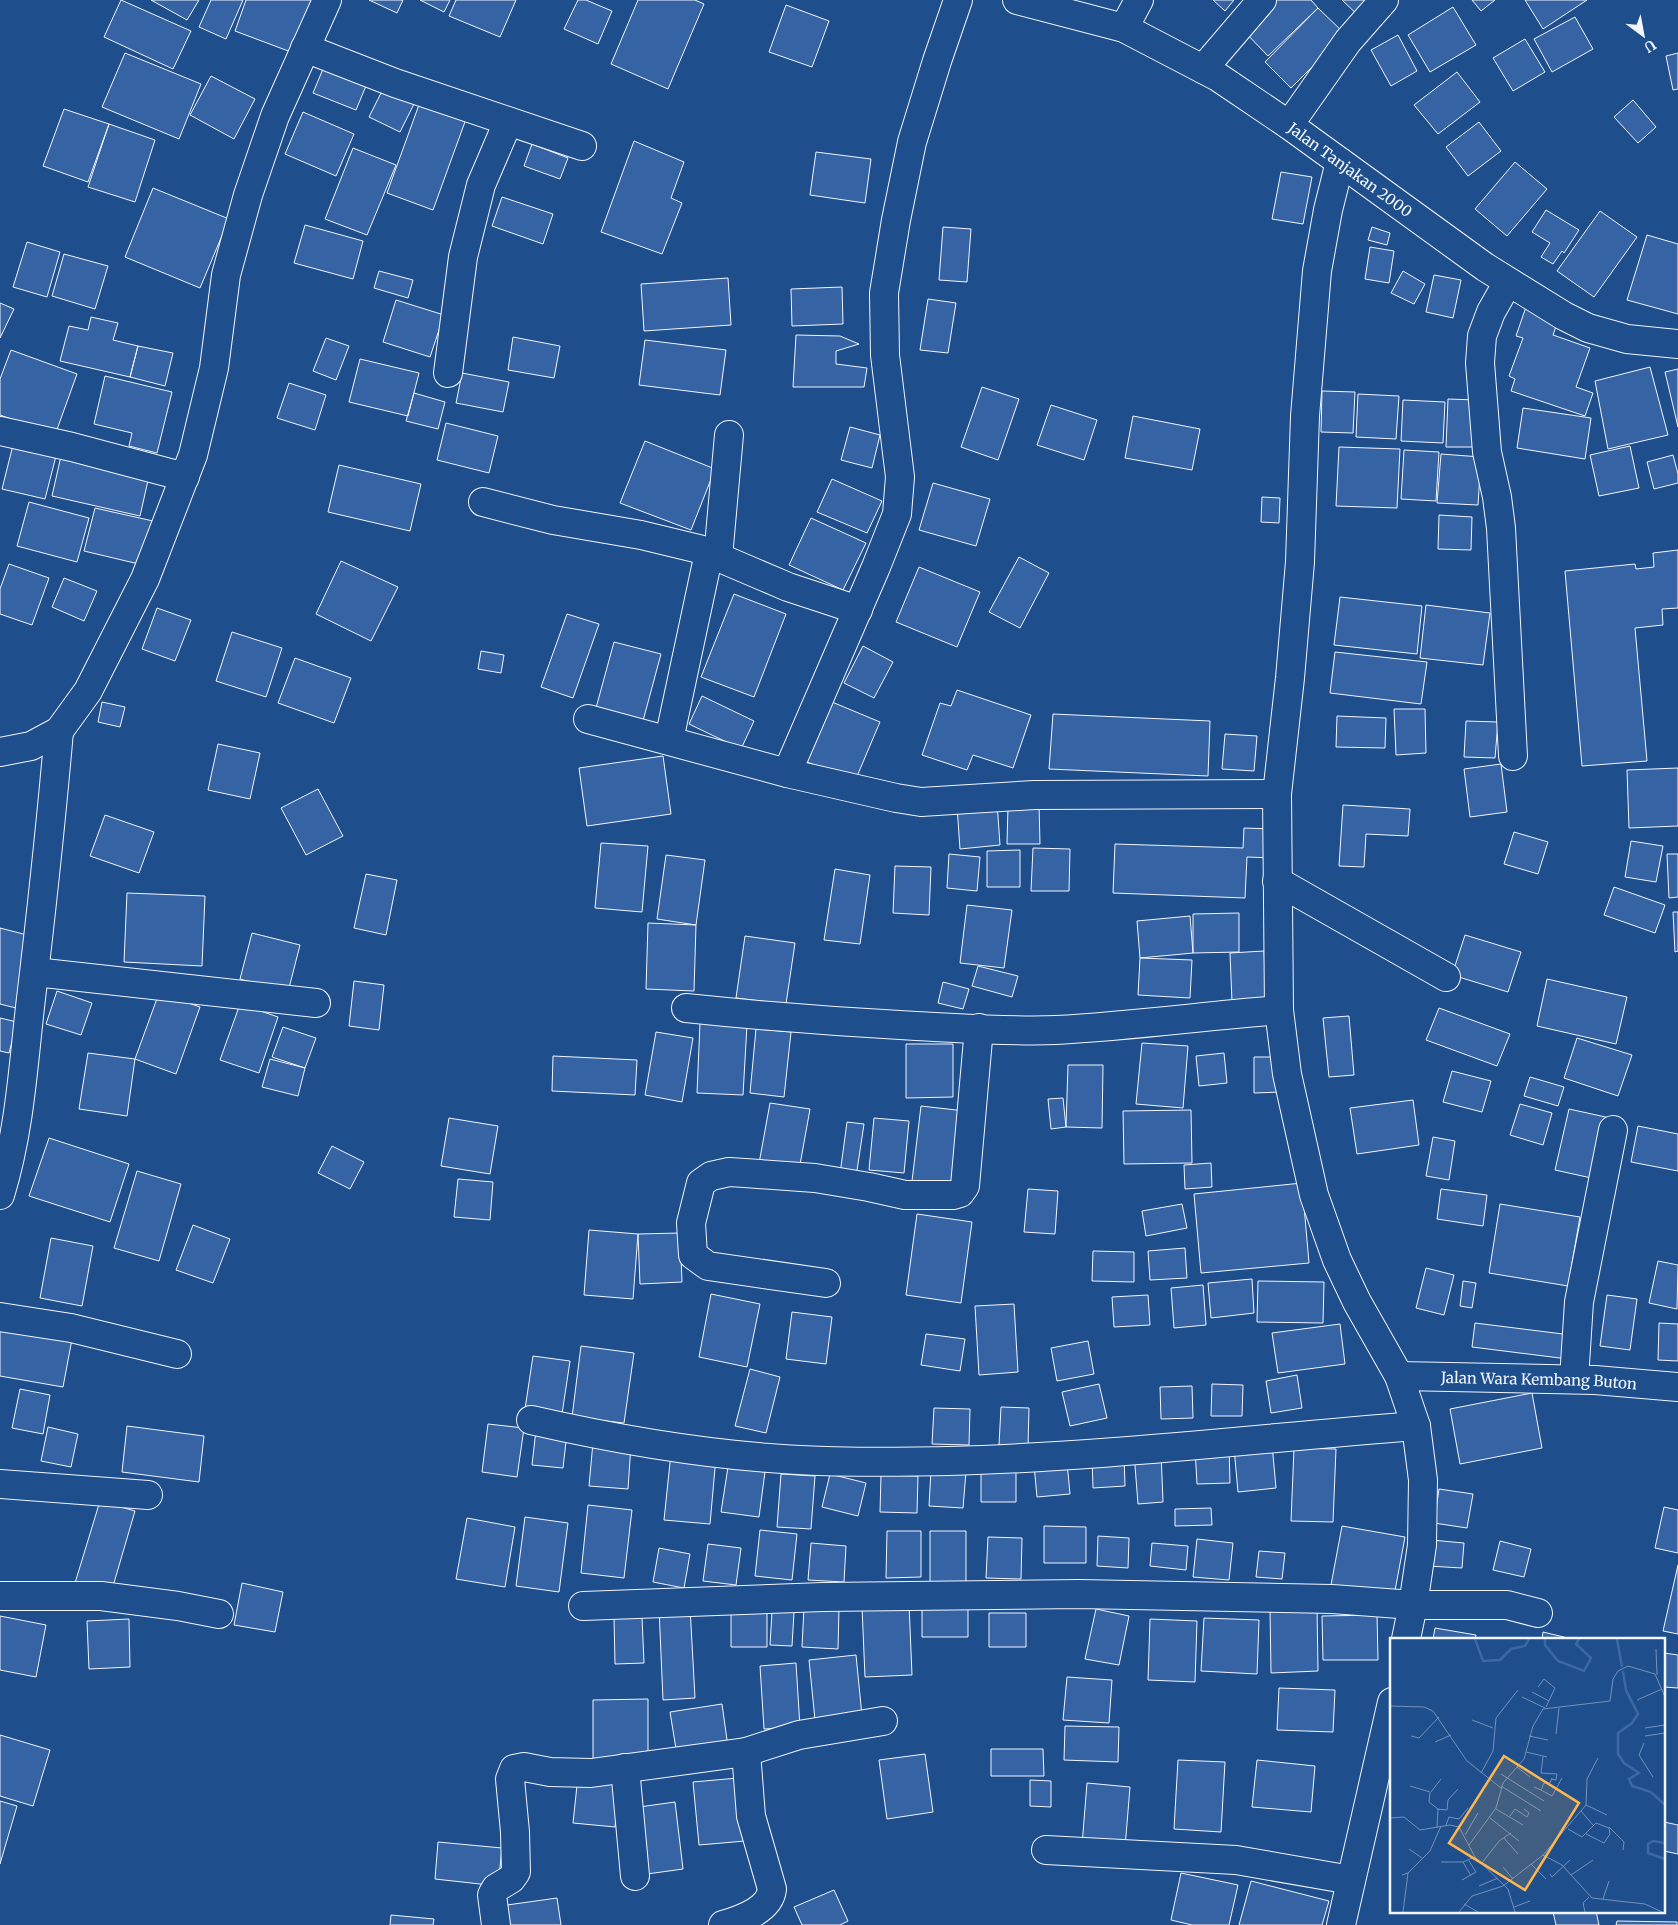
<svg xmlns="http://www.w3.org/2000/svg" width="1678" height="1925" viewBox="0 0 1678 1925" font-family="Merriweather,serif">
<rect width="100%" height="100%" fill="#1f4e8c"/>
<path fill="#3563a3" stroke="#f2f6ff" d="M121 0 191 31 173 69 104 37Z
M151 0H199L187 20Z
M211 0H243L226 39 199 27Z
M246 0H311L319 3 299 55 235 31Z
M369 0H403L397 13Z
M420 0H450L444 12Z
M456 0H516L500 37 449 16Z
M578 0H586L612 11 598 44 564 29Z
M638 0H695L704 4 668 89 611 64Z
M1213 0H1234L1225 11Z
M1270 0H1311L1318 8 1268 56 1241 28Z
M1342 0H1378L1361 18Z
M1472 0H1495L1481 11Z
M1525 0H1587L1543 29Z
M786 5 829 21 812 67 769 52Z
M1453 7 1476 45 1430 72 1408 35Z
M1318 8 1345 34 1291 88 1265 62Z
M1575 17 1593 49 1552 72 1534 39Z
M1398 35 1417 71 1391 86 1371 50Z
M1525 39 1545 72 1513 91 1493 58Z
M125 53 201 84 179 139 102 107Z
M1678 53V89L1673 90 1666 56Z
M325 64 368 81 356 110 313 93Z
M1457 72 1480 102 1438 134 1414 105Z
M211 76 255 99 234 139 190 115Z
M385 85 416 100 400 132 369 117Z
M1633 100 1656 127 1638 143 1614 117Z
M420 102 466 119 433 210 387 193Z
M64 109 109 124 88 182 43 166Z
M303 112 354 134 336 176 285 154Z
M1479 122 1501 151 1468 176 1446 147Z
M109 124 155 140 135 202 88 187Z
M634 141 684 162 671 198 682 203 662 254 601 232Z
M532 144 568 158 560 179 524 166Z
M353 148 396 165 367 235 325 219Z
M816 152 871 159 865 203 810 195Z
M1515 162 1547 189 1507 236 1475 209Z
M1281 172 1312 177 1303 224 1272 219Z
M153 188 229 219 200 288 125 257Z
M502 197 553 214 543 244 492 226Z
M1546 210 1579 230 1564 253 1562 251 1553 264 1541 257 1550 243 1532 232Z
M1600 211 1637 237 1594 297 1557 271Z
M305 225 363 241 353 279 294 263Z
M943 227 971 229 967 282 939 280Z
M1372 227 1390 233 1387 245 1368 240Z
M1647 235 1678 244V314L1627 300Z
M27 242 60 252 47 297 13 287Z
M1370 247 1394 251 1389 283 1365 279Z
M64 254 108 266 95 309 52 296Z
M379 271 413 280 408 298 374 288Z
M1403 271 1425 284 1414 304 1391 293Z
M1434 275 1461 280 1453 318 1426 312Z
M728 278 731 325 644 331 641 284Z
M842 287 843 324 792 326 791 289Z
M928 299 956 303 948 353 920 350Z
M396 300 444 315 430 357 383 342Z
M0 303 14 309 0 338Z
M1527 304 1560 315 1553 335 1590 348 1576 387 1593 393 1585 416 1511 391 1515 379 1509 376 1523 338 1516 336Z
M91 317 118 323 113 340 138 346 130 377 60 361 69 326 88 330Z
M796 335 840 336 859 344 836 351V364L867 368 864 387H793Z
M513 337 560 346 554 378 508 370Z
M326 338 349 346 336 380 313 371Z
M645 340 726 350 720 395 639 385Z
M138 346 173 353 165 386 130 377Z
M11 350 77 374 55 435 0 415V379Z
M360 359 419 373 408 416 349 402Z
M1650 367 1668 435 1608 449 1595 381Z
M1678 369V427L1665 372Z
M462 373 509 382 503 412 456 403Z
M105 376 172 392 157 453 129 446 132 433 94 424Z
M289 383 326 395 315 430 277 418Z
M982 387 1019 399 998 460 961 447Z
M1322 391 1355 392 1353 433 1321 432Z
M414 393 445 402 438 429 406 421Z
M1358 394 1399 396 1396 439 1356 437Z
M1448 399 1477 400 1476 447H1446Z
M1403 400 1445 402 1443 443 1401 441Z
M1051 405 1097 420 1084 460 1037 445Z
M1523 408 1591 418 1585 459 1517 448Z
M1133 416 1200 429 1192 470 1125 458Z
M446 423 498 436 489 473 437 460Z
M850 427 880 435 872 468 841 460Z
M645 441 715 469 691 530 620 503Z
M13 445 56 456 45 499 2 489Z
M1630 446 1639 488 1599 496 1590 455Z
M1339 447 1400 449 1397 508 1336 506Z
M1404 450 1439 452 1436 501 1401 499Z
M1441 454 1481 457 1478 505 1437 503Z
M1673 455 1678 474V483L1654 489 1647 462Z
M61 456 149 476 140 516 52 496Z
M339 465 421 484 410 531 328 512Z
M832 479 882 501 867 533 817 512Z
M933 483 990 499 976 546 919 530Z
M1262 497 1280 498 1279 523 1261 522Z
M29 502 89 518 77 562 17 546Z
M95 508 153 521 143 565 84 551Z
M1439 515 1472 517 1471 550 1438 549Z
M811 518 866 543 843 590 789 565Z
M1678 550V608L1662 609 1663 625 1635 628 1647 761 1582 766 1565 571 1635 564 1636 569 1654 567 1653 553Z
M1019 557 1049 573 1020 628 989 612Z
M341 561 398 587 371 641 316 614Z
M9 564 49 578 32 625 0 614V589Z
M919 567 980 592 957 647 896 622Z
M64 578 97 591 84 621 52 607Z
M734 594 786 614 754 697 701 677Z
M1340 597 1422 606 1417 654 1334 645Z
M1426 605 1490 613 1483 665 1420 658Z
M157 608 191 620 175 661 142 649Z
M567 614 599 624 573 698 541 687Z
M232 632 282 648 266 697 216 681Z
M614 642 661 654 640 732 593 719Z
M863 646 893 662 874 698 844 683Z
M481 651 504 655 501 673 478 669Z
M1335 652 1427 662 1421 704 1330 693Z
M295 658 351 678 334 723 278 703Z
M957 690 1031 715 1013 768 973 755 967 770 922 755 940 703 951 706Z
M702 696 754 721 741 749 689 724Z
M102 702 125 707 120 727 98 722Z
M832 702 880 722 855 781 807 762Z
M1394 709H1425L1426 753 1396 755Z
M1053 714 1210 721 1208 776 1049 769Z
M1337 716 1386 718 1385 748 1336 747Z
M1466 721 1498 722 1495 758 1464 757Z
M1225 734 1257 736 1254 771 1222 769Z
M218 744 260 753 250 799 208 790Z
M663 756 671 814 587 826 579 768Z
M1501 764 1507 812 1470 817 1464 769Z
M1678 768V826L1629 828 1627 770Z
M318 789 343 836 306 855 281 808Z
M997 802 1000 845 960 849 957 806Z
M1039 804 1040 844H1007L1008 806Z
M1343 805 1410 809 1408 836 1366 834 1364 867 1339 866Z
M105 815 154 832 139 873 90 856Z
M1244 828 1274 829 1273 858 1247 857 1245 898 1113 893 1115 844 1243 848Z
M1514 832 1548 842 1538 874 1504 864Z
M1631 841 1663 846 1656 882 1625 877Z
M601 843 648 846 642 912 595 908Z
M1033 848 1070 849 1069 891H1031Z
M1020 850V887H987V851Z
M949 854 980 857 977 891 947 888Z
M1667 854H1678V897L1669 898Z
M666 855 705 860 696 925 657 919Z
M895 866 931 867 929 915 893 913Z
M835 869 870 875 860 944 824 940Z
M366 874 397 880 386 935 354 928Z
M1614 887 1665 905 1655 933 1604 915Z
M127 893 205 896 202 966 124 962Z
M967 905 1012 910 1004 968 960 963Z
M1673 912H1678V951L1675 952Z
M1239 913V952L1193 953V914Z
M1190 916 1193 953 1140 958 1137 921Z
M648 923 696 925 694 991 646 989Z
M0 928 35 937 16 1008 0 1004Z
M252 933 300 945 288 992 240 979Z
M1465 935 1521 952 1508 992 1452 975Z
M745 936 795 943 786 1004 736 998Z
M1264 951 1267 1000 1232 1002 1230 953Z
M1140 958 1192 960 1190 998 1138 995Z
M978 966 1018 976 1012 997 972 986Z
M1547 979 1627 997 1616 1044 1537 1026Z
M354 981 384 985 379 1030 349 1026Z
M943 982 969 989 963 1009 938 1003Z
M57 991 92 1003 81 1035 46 1024Z
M159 993 200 1007 176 1074 135 1059Z
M240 1004 278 1017 259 1073 220 1060Z
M1439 1008 1510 1034 1497 1066 1426 1040Z
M1349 1016 1354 1075 1329 1077 1323 1018Z
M0 1018 17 1022 9 1053 0 1051Z
M700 1023 747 1025 743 1095 697 1093Z
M283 1027 316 1038 305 1068 272 1057Z
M756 1029 791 1032 784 1097 750 1093Z
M656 1032 693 1038 682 1102 645 1095Z
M1577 1038 1632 1055 1618 1096 1564 1078Z
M1142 1043 1188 1046 1183 1108 1136 1104Z
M906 1044H953V1097L906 1098Z
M88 1053 135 1059 127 1116 79 1109Z
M1224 1053 1227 1083 1199 1086 1196 1056Z
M553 1056 637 1060 635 1095 552 1091Z
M1254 1057H1283L1282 1092 1254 1093Z
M270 1059 305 1068 298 1096 262 1087Z
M1068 1065H1103L1102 1128 1066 1127Z
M1452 1071 1491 1081 1482 1112 1443 1102Z
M1530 1077 1564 1087 1558 1106 1524 1096Z
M1063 1098 1066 1127 1051 1129 1048 1099Z
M1413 1100 1419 1145 1357 1154 1350 1108Z
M770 1103 810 1109 798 1176 758 1169Z
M1520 1104 1552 1113 1543 1145 1510 1135Z
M921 1106 965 1111 956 1187 912 1181Z
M1569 1109 1610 1118 1596 1179 1555 1170Z
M1191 1110 1192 1163 1124 1164 1123 1111Z
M449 1118 498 1126 490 1174 441 1166Z
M874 1118 909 1121 904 1173 869 1170Z
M847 1122 864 1124 856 1177 840 1174Z
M1638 1126 1678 1134V1171L1631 1162Z
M1433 1137 1455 1141 1449 1180 1426 1176Z
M49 1138 129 1164 110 1222 29 1196Z
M332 1146 364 1162 350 1189 318 1173Z
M1211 1163 1212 1187 1185 1189 1184 1165Z
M137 1171 181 1184 159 1261 114 1248Z
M458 1179 493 1182 490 1220 454 1217Z
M1302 1183 1309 1263 1201 1273 1194 1194Z
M1028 1189 1058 1191 1055 1234 1024 1232Z
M1441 1189 1487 1195 1483 1226 1437 1219Z
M1182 1204 1187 1228 1146 1236 1142 1211Z
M1500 1204 1580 1217 1568 1286 1489 1273Z
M917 1214 972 1222 961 1303 906 1295Z
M193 1225 230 1239 213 1283 176 1270Z
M589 1230 638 1234 633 1299 584 1295Z
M680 1233 682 1282 640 1284 638 1234Z
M51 1238 93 1246 82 1306 40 1298Z
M1185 1248 1187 1278 1150 1280 1148 1251Z
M1093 1251 1134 1252V1282L1092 1281Z
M1658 1261 1678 1265 1677 1309 1649 1303Z
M1426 1268 1454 1275 1444 1315 1416 1308Z
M1252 1279 1254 1313 1211 1318 1208 1283Z
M1258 1281 1324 1282 1323 1323 1257 1322Z
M1463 1281 1476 1283 1472 1308 1460 1306Z
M1203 1285 1206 1325 1174 1328 1171 1288Z
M711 1294 760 1304 747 1367 699 1357Z
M1148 1295 1150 1325 1114 1327 1112 1297Z
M1607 1295 1637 1299 1630 1350 1600 1346Z
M1014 1304 1018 1372 979 1375 975 1306Z
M792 1312 832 1317 826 1364 786 1359Z
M1475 1323 1571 1335 1568 1359 1472 1347Z
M1659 1323 1678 1324V1361L1658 1360Z
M1340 1324 1345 1364 1278 1373 1272 1333Z
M0 1327 72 1339 63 1387 0 1376Z
M926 1334 965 1339 960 1371 921 1365Z
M1088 1341 1094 1374 1057 1381 1051 1348Z
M581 1346 634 1353 624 1423 572 1417Z
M533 1356 570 1361 562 1414 525 1409Z
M750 1369 780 1377 766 1433 735 1426Z
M1297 1375 1302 1408 1271 1413 1266 1381Z
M1099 1384 1107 1418 1070 1426 1062 1392Z
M1212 1384 1243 1385 1242 1416H1211Z
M1192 1386 1193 1418 1161 1419 1160 1387Z
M20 1389 50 1395 43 1434 12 1428Z
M1532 1393 1542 1448 1460 1464 1450 1409Z
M1001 1407 1029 1408 1028 1446 999 1445Z
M934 1408 970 1409 969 1445 932 1444Z
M488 1424 524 1428 517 1477 482 1472Z
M127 1426 204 1436 199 1482 122 1472Z
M48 1427 78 1434 71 1467 41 1461Z
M536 1430 567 1433 563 1468 532 1465Z
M593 1442 631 1445 628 1489 589 1486Z
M1272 1444 1276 1488 1238 1492 1234 1448Z
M1229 1446 1230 1483 1197 1484 1195 1448Z
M1294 1448 1336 1449 1333 1522 1291 1521Z
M1161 1452 1163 1502 1138 1504 1134 1453Z
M671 1453 716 1457 710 1524 664 1520Z
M1124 1455 1125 1486 1093 1488 1092 1457Z
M1067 1462 1070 1494 1037 1497 1034 1465Z
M728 1467 765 1472 759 1517 721 1512Z
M981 1467H1016V1502H981Z
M931 1470 966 1472 963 1508 929 1506Z
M781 1474 815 1476 811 1529 777 1527Z
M830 1474 866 1483 858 1516 822 1507Z
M881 1475 918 1476 917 1513 880 1512Z
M1439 1489 1473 1494 1467 1528 1434 1523Z
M100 1501 135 1511 111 1593 75 1583Z
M588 1505 632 1510 624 1578 581 1573Z
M1664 1507 1678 1510V1553L1655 1548Z
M1211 1508 1212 1525 1175 1526V1509Z
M525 1517 568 1523 559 1592 516 1586Z
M467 1518 515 1527 505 1587 456 1579Z
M1044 1526 1086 1527V1563H1044Z
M1342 1526 1405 1537 1394 1596 1331 1585Z
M760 1530 797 1534 792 1580 755 1576Z
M887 1531H921V1577L886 1578Z
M930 1531H966V1591H930Z
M1098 1536 1129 1538 1128 1568 1097 1566Z
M988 1537 1022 1538 1021 1579 986 1578Z
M1197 1539 1233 1543 1229 1580 1193 1577Z
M1431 1540 1464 1543 1462 1568 1428 1566Z
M1500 1541 1531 1549 1524 1577 1493 1570Z
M811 1543 846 1546 844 1582 808 1580Z
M1152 1543 1188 1546 1186 1570 1150 1566Z
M708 1544 741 1548 736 1585 703 1581Z
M659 1548 690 1554 684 1588 653 1582Z
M1259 1551 1285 1553 1282 1579 1256 1577Z
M1678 1565V1634L1663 1631Z
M242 1583 283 1592 275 1632 234 1625Z
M922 1603H968V1637H922Z
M909 1604 912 1675 865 1677 862 1607Z
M731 1605H767V1647H731Z
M690 1607 695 1698 663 1700 659 1608Z
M804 1607 839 1608 838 1649 802 1647Z
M1317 1607 1318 1671 1271 1673 1270 1609Z
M1096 1609 1129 1616 1119 1665 1085 1659Z
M772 1612H794L792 1646 770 1645Z
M989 1613H1026V1647H989Z
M1377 1615 1378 1660H1323L1322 1616Z
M0 1616 46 1625 36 1677 0 1670Z
M642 1617 644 1663 615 1664 614 1618Z
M1204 1618 1259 1620 1257 1674 1201 1671Z
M129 1619 130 1667 89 1669 87 1621Z
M1150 1619 1197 1621 1195 1682 1148 1680Z
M1435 1628 1476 1635 1475 1639H1433Z
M1543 1632 1572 1639H1542Z
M1664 1653 1678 1655V1688L1664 1687Z
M856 1655 862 1716 815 1720 809 1660Z
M796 1663 800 1727 764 1729 760 1666Z
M1067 1677 1112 1680 1109 1723 1063 1720Z
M1279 1688 1335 1690 1333 1732 1277 1730Z
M648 1699V1763L593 1764V1700Z
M722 1704 728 1747 677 1755 670 1712Z
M1065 1726 1119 1727 1118 1762 1064 1760Z
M0 1735 50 1750 33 1806 0 1796Z
M991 1749H1043L1044 1776H991Z
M925 1754 933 1812 887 1819 879 1760Z
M1178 1760 1225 1762 1221 1832 1174 1829Z
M1257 1760 1315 1766 1311 1812 1252 1807Z
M578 1776 620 1781 615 1827 573 1823Z
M738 1778 745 1841 699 1845 693 1782Z
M1030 1780 1051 1781V1807L1030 1806Z
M1087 1783 1130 1787 1125 1848 1082 1845Z
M0 1801 17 1806 0 1864Z
M675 1802 683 1869 647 1874 639 1807Z
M1664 1822 1678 1825V1854L1664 1851Z
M438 1842 502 1848 498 1886 435 1879Z
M1181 1873 1238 1885 1229 1925H1192L1171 1920Z
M1251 1881 1329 1901 1322 1925H1239Z
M834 1890 848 1921 840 1925H802L794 1907Z
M557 1898 561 1925H510L507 1905Z
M1559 1911H1596L1599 1925H1556L1553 1912Z
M391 1915 434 1919 433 1925H390Z
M1617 1921 1677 1922V1925H1616Z"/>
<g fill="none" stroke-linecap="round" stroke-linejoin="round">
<g stroke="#f2f6ff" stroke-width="30">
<g id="minor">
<path id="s1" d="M1017 0 1124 28 1218 77 1289 125 1485 267 1564 316 1588 328 1627 339 1678 344"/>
<path d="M1124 28 1139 0"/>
<path d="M305 48 395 83 582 146"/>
<path d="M1203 69 1262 0"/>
<path d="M1289 125 1348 41 1384 0"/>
<path d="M1340 162 1328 210 1317 271 1305 416 1300 562 1290 678 1277 794 1279 1010 1287 1074 1314 1195 1337 1260 1357 1302 1399 1376 1416 1426 1423 1480 1422 1545 1413 1605 1406 1639"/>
<path d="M1508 282 1491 312 1482 336 1480 363 1487 452 1497 497 1501 528 1513 756"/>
<path d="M448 373 463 257 481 185 508 122"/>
<path d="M0 431 72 447 185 477"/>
<path d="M483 502 553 520 641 535 699 549 788 587 858 610"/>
<path d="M718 557 729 435"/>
<path d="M588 719 787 773 896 798 921 802 1034 795 1277 794"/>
<path d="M669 740 709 553"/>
<path d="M0 752 31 746 59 731 88 691 145 579 193 455 214 368 226 275 248 195 275 116 327 0"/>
<path d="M787 773 876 567 897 514 900 477 885 355 884 293 896 220 912 142 937 61 958 0"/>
<path d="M1277 881 1446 977"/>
<path d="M35 972 316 1003"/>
<path d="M686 1008C763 1016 839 1022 916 1026 962 1028 1010 1032 1056 1030 1131 1026 1204 1016 1279 1010"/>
<path d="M0 1195C19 1134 23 1070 30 1007 41 915 51 823 59 731"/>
<path d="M826 1283 708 1266 693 1255 691 1223 701 1183 711 1176 729 1172 745 1173 815 1178 869 1187 905 1195H953L960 1193 965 1186 979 1028"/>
<path d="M0 1317 71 1328 177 1354"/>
<path id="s2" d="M1399 1376 1595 1380 1678 1387"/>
<path d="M1574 1379 1579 1302 1613 1130"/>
<path d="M531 1420C610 1438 689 1452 769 1458 829 1463 889 1462 948 1461 1105 1457 1260 1438 1416 1426"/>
<path d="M0 1484 148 1495"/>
<path d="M0 1596H101L178 1606 219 1614"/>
<path d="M583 1606 823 1597 1079 1594 1332 1599 1413 1605H1507L1538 1613"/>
<path d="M625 1768 635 1876"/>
<path d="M1046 1850 1236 1860 1351 1880"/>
<path d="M496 1925 492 1895 496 1888 511 1879 516 1872 515 1832 510 1779 514 1769 524 1767 550 1772 591 1773 746 1752"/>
<path d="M723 1925C740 1920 770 1910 772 1889L751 1816 746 1752 799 1735 883 1721"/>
<path d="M1341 1925 1392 1702"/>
</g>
</g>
<use href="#minor" stroke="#1f4e8c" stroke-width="28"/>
</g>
<g text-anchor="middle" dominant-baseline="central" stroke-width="4" stroke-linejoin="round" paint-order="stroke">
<g font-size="15" fill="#f2f6ff" stroke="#1f4e8c">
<text stroke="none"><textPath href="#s1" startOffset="378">Jalan Tanjakan 2000</textPath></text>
<text stroke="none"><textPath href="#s2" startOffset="140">Jalan Wara Kembang Buton</textPath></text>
</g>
</g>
<g transform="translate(1390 1638)">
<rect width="275" height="275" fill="#1f4e8c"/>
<path fill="none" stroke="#3b69a3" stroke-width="2.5" d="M85 1 93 23 110 22 121 11 135 8 139 1M155 1V7L168 23 194 33 201 20 186 6 189 1M227 1 232 29M233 33 236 52 248 76 242 85 228 95V116L234 125 249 135 239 141 242 148 261 154 275 167M275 205 263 203 258 206V215L275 221"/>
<path fill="none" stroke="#7391ba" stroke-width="1" d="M266 11 267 37M148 49 154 41 165 50 156 69M142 54 159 63M132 59 155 70M247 62 272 51M0 68 34 69 43 73 77 123 111 150M82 82 103 90M255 90 275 87M166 96 169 70M21 98 29 100 49 79M139 98 158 102M255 98 275 95M45 104 61 97M254 105 249 117 263 139M136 114 157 119M153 119 151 135 167 136 166 142 162 141M127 129 140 139M91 135 103 113 106 80 128 52M111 136 154 163M20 148 40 154 39 164 48 171 47 189M111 148 151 173M144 149 151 152 154 145H160L162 140M151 152 162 158 172 140M41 154 51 141M196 167 197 141 208 120M47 171 57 172 58 162 68 151M106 171 133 187M191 173 203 187M120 178 125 171 137 179 139 175 134 171M0 180 14 179 30 192 60 187 69 189 85 219 118 251 125 274M100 180 129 203M56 187 59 179 69 181 78 170M219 189 234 204 233 212M178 191 192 199 206 185 219 190 220 196 214 205 196 196M75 197 88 175M114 200 128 216M79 207 106 170 113 145 134 121 143 88 153 71 220 63 223 41 228 33 238 28 265 36 275 59M19 211 32 220M153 217 196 167 217 177M51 224H73L85 219M73 224 81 238M92 225 109 203 121 195M141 226 156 241M113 229 123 241M160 236 162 239 180 222M12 237 18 235 40 213 51 188M181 237 203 222M72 242 86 234 79 223M89 248 108 240M213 261 219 243M74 266 88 274M124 269 140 263M13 274 18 235M69 274 82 258 113 248 153 217 172 227 202 260 255 266 272 274M195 274 193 265 199 259"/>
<path fill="#ffb74d" fill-opacity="0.15" stroke="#ffb74d" stroke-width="2.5" d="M114 118 189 165 135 252 59 205Z"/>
<rect width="275" height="275" fill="none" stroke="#f2f6ff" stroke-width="2.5"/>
</g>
<g transform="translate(1643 35) rotate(148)" stroke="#1f4e8c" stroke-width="4" paint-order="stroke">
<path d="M0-4L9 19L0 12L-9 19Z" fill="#f2f6ff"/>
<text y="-8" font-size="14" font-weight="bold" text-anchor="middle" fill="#f2f6ff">U</text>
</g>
</svg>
